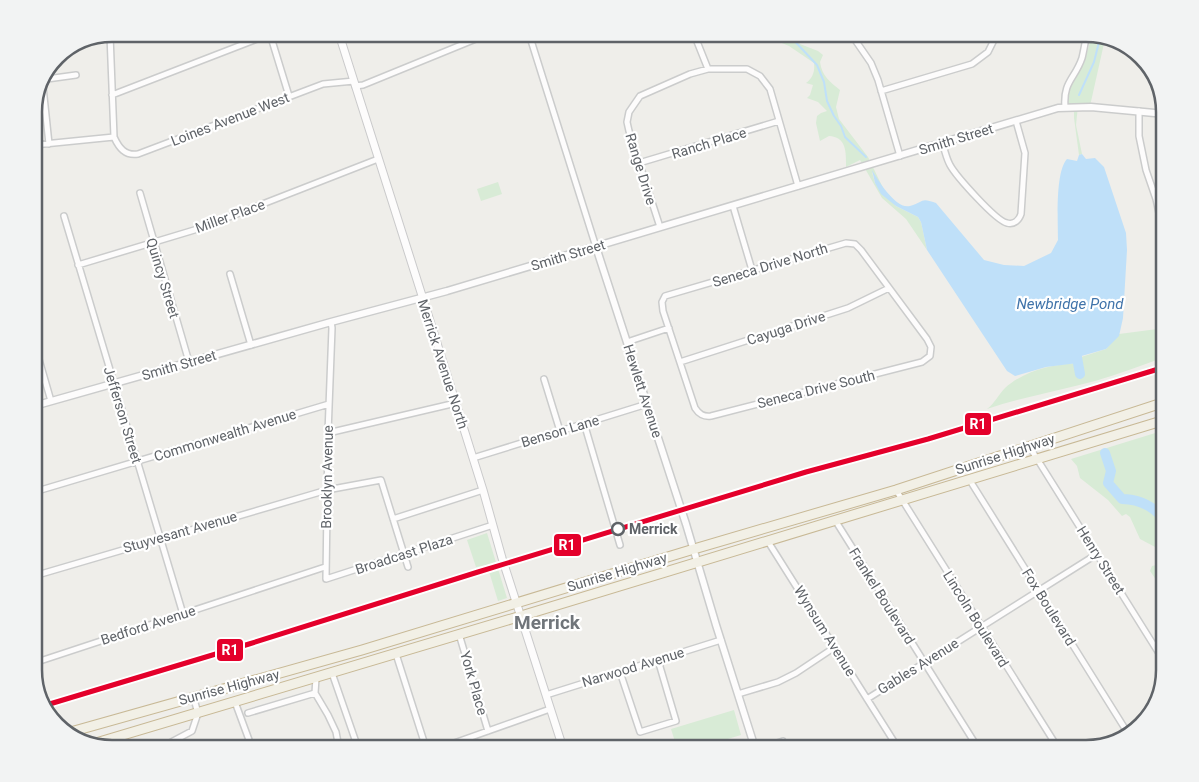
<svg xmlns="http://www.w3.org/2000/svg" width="1199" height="782" viewBox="0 0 1199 782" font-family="Roboto,sans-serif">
<rect width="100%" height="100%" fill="#efeeea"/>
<path fill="#d8ebd6" d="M778 34H800L799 40 800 44 818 51 823 55 820 62C822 76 830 82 840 90L836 107 839 119 868 157 885 192 872 172 875 183 896 206 918 217 921 222 927 250 906 219 882 198 860 160 846 167C846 153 847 137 829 136L820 141 816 123 817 116 821 113 827 111 818 102 807 98 810 95 813 85 806 83C813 78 815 71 814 63L789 46 777 41Z
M1092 35 1105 39 1090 106H1078L1076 125 1082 154 1079 155 1074 118V106H1066L1069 86 1084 63Z
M498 182 502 194 481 201 477 189Z
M1165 328V357C1142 365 1119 374 1095 381 1059 391 1022 397 987 409 995 403 998 395 1005 388 1024 371 1052 364 1078 363V358L1106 349 1119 334Z
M1165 430V564L1157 548 1140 539 1130 517 1126 514 1122 516 1108 500 1080 478 1077 466 1071 459Z
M487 533 507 598 498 601 487 565 476 567 467 540Z
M1161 564 1165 567V593L1150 571 1152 566Z
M734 710 741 735 698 748H677L671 729Z"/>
<path fill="#bfe0f9" d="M1082 154 1086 159 1095 158 1104 167 1126 233 1127 250 1123 318 1119 336 1106 349 1078 357V363L1046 367 1015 376 1007 371 927 250 921 222 918 217 896 206 881 194 875 183 872 170C878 180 896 210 910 206 924 202 920 197 936 203L984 260 1004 265 1024 266 1051 253 1058 240C1058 222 1055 172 1067 159L1077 161 1079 155Z"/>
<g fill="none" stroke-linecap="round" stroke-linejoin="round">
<path stroke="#bfe0f9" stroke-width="2" d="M788 34 817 65 824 82 827 101 834 116 841 126 845 137 866 157
M1079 95 1094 62 1100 38"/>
<path stroke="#bfe0f9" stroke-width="10" d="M1076 352 1080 374
M1105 453 1111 471 1108 483 1122 499C1139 499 1154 507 1165 520"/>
<g stroke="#cbcccc" stroke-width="8">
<path id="minor" d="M270 34 289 96
M529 34 596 247
M694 34 708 69
M851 34 871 63 878 80 900 156
M110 35 114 137C119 148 125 156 138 154L323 84 354 81
M855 39 861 34
M47 79 76 75
M355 86 363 85 488 34
M43 87 49 144
M881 91 972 64 988 52 997 34
M112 95 270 34
M1065 107C1063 81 1075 79 1082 58 1084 50 1085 42 1087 34
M1139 111V136L1146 170 1156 199 1163 232 1165 255
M942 143C945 150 946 158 950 165 956 176 996 221 1007 223 1014 225 1019 220 1021 214L1025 153 1016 121
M34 145 114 137
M639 163 779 121
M140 193 189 362
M733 206 752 270
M64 216 183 614
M660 227 629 131 627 122 629 112 640 96 690 74 708 69H747L760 76 770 89 798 186
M846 243 855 244 861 250 927 339 931 347 930 356 922 362 711 416C703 417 699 414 695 408L663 311 662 302 665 296Z
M78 265 201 228 378 159
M230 274 251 345
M331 322 332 328 328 433 326 579 493 525
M34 342 51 401
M627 342 669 328
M680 362 848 308 889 288
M544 379 560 431
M584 423 620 545
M328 433 456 403
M1029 446 1165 663
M473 458 647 404
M969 479 1129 735
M896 490 1058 748
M34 492 329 404
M393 519 483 490
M835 520 978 748
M767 540 898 748
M34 576 327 490 381 480 408 567
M459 634 488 731
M396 654 426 748
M34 663 325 567
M620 672 640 732 676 721 658 660
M332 673 358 748
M316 678 315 693 328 715 336 732 339 748
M738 694 778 682 796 673 835 647
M546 695 721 640
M867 699 1097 554
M235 702 252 748
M248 713 315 693
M160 748 192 731 198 713 193 696
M440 748 550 709
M762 748 783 741"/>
</g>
<g stroke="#cbcccc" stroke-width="9">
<path id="tertiary" d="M596 247 686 524 716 625 755 748
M34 406 331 322 447 291 1058 108 1091 107 1165 114"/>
</g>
<g stroke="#cacacb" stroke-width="9">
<path id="secondary" d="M339 34 431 324 483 490 502 558 563 748"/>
</g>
<g stroke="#c8b996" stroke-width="11">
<path id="trunk" d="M67 733 362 650 694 549 896 490 1165 402
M96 743 521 616 1165 420"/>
</g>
<use href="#minor" stroke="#fdfcfc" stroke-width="5"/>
<use href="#tertiary" stroke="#fdfcfc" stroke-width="6"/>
<use href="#secondary" stroke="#fdfcfc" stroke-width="7"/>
<use href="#trunk" stroke="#f2f0e6" stroke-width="9"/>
<g stroke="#fff" stroke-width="9">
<path id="rail-1" d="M43 706 249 644 478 572 806 472 928 439 1165 367"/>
</g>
<use href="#rail-1" stroke="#e4002b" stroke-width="5"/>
</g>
<circle fill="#fff" stroke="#5f6368" stroke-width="2.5" cx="618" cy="529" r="6"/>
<g text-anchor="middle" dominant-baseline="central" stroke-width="4.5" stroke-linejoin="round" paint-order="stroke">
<g font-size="14" fill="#5f6368" stroke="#fff">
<text transform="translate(230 119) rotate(-21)">Loines Avenue West</text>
<text transform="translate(956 139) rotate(-17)">Smith Street</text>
<text transform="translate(709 143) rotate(-17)">Ranch Place</text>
<text transform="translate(641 169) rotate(73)">Range Drive</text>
<text transform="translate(230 216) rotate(-20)">Miller Place</text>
<text transform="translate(568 255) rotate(-17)">Smith Street</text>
<text transform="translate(770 265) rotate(-17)">Seneca Drive North</text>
<text transform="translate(163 278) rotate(73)">Quincy Street</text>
<text transform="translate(786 328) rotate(-18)">Cayuga Drive</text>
<text transform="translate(443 364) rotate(72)">Merrick Avenue North</text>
<text transform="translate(179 365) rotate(-16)">Smith Street</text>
<text transform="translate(816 389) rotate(-14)">Seneca Drive South</text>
<text transform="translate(643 391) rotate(72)">Hewlett Avenue</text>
<text transform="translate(123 415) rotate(73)">Jefferson Street</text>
<text transform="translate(560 431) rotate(-17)">Benson Lane</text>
<text transform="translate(225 435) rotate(-17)">Commonwealth Avenue</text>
<text transform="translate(1005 454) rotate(-18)">Sunrise Highway</text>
<text transform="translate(327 477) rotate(-89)">Brooklyn Avenue</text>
<text transform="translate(180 532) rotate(-16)">Stuyvesant Avenue</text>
<text transform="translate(404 554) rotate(-18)">Broadcast Plaza</text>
<text transform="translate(1101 560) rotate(58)">Henry Street</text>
<text transform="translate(617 572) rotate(-17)">Sunrise Highway</text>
<text transform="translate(882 596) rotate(58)">Frankel Boulevard</text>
<text transform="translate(1049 607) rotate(58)">Fox Boulevard</text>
<text transform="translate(976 619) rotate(58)">Lincoln Boulevard</text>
<text transform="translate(148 625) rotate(-18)">Bedford Avenue</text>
<text transform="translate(825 631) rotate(58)">Wynsum Avenue</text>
<text transform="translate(918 666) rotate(-32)">Gables Avenue</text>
<text transform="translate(633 667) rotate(-17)">Narwood Avenue</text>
<text transform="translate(474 683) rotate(74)">York Place</text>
<text transform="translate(229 687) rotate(-15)">Sunrise Highway</text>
</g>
<g font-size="14" font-weight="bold" fill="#5f6368" stroke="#fff" text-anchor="start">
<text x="629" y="529">Merrick</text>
</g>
<g font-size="15" font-style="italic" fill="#4174aa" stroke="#fff">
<text x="1070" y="304">Newbridge Pond</text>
</g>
<g font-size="19" font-weight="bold" fill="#70757a" stroke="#fff">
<text x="547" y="622">Merrick</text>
</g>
</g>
<path d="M0 0H1199V782H0ZM112 42H1086A70 70 0 0 1 1156 112V670A70 70 0 0 1 1086 740H112A70 70 0 0 1 42 670V112A70 70 0 0 1 112 42Z" fill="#f2f3f3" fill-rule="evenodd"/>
<path fill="none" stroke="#5f6368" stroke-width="2.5" d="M112 42H1086A70 70 0 0 1 1156 112V670A70 70 0 0 1 1086 740H112A70 70 0 0 1 42 670V112A70 70 0 0 1 112 42Z"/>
<g stroke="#fff" stroke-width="2">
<rect x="964" y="412" width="28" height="24" rx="5" fill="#e4002b"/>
<rect x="553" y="533" width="29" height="24" rx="5" fill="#e4002b"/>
<rect x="216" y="638" width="28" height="24" rx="5" fill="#e4002b"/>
</g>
<g font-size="14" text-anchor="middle" font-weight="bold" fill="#fff">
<text x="978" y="429">R1</text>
<text x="567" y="550">R1</text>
<text x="230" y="655">R1</text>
</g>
</svg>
